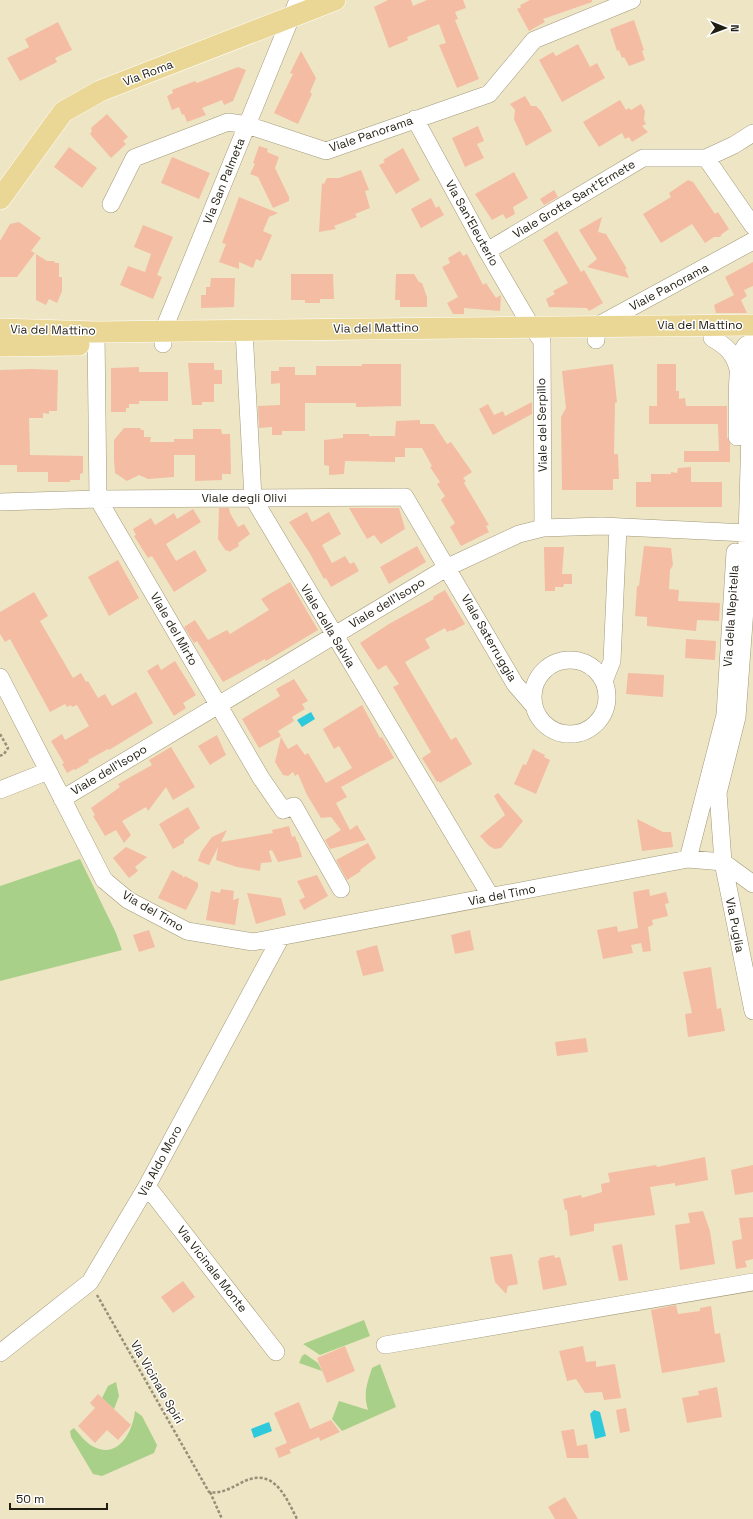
<svg xmlns="http://www.w3.org/2000/svg" width="753" height="1519" viewBox="0 0 753 1519" font-family="'Space Grotesk',sans-serif">
<rect width="100%" height="100%" fill="#eee5c4"/>
<path fill="#a9d088" d="M80 859 116 933 122 950 0 981V886Z
M364 1320 370 1336 320 1355 303 1344Z
M305 1354 318 1363 322 1371 299 1363 302 1356Z
M380 1364 396 1407 342 1431 332 1419 339 1401 368 1410C363 1393 367 1384 372 1368Z
M116 1382 119 1396 114 1409 102 1398 108 1386Z
M135 1411 142 1416 157 1445 154 1453 102 1476 93 1474 71 1437 70 1431 74 1428C79 1434 87 1444 94 1447 119 1459 133 1431 135 1411Z"/>
<path fill="#2ec9db" d="M311 712 315 719 302 727 297 720Z
M594 1410 600 1412 606 1436 595 1439 590 1414Z
M269 1422 272 1431 254 1438 251 1429Z"/>
<path fill="#f4bca3" d="M388 0H411L413 6 427 0H463L466 8 455 12 458 19 455 20 479 79 457 88 439 45 446 43 439 24 407 37 408 40 389 48 374 7Z
M530 0H592V2L543 19 545 22 529 31 517 9 521 7 520 5Z
M634 20 644 50 642 51 645 60 629 66 624 57 622 58 619 50 617 51 610 29Z
M58 22 72 50 55 58 57 62 20 81 7 58 29 47 25 39Z
M578 44 590 67 597 63 605 78 562 102 539 60 553 52 556 56Z
M301 51 316 78 310 92 312 94 298 124 274 113 293 74 290 73Z
M238 67 246 70 233 101 224 105 222 100 202 108 206 115 187 122 184 114 182 115 179 107 172 110 167 96 173 93 172 90 195 81 197 83Z
M525 96 531 106H536L541 111 552 131 526 146 514 119 515 110 510 104Z
M620 100 626 110 629 108 631 110 641 104 645 111 644 120 646 124 642 126 648 132 632 142 629 137 625 139 622 133 599 147 583 122Z
M107 114 128 137 123 141 126 144 111 158 90 134 92 131 91 128Z
M478 126 484 141 477 144 484 158 465 167 452 138Z
M259 146 268 149 267 152 279 157 275 168 289 197V201L273 208 258 177 250 174 255 164 253 163Z
M69 147 97 168 82 188 54 167Z
M403 148 420 180 396 194 379 165 385 162 383 160Z
M172 157 210 173 199 199 161 183Z
M361 170 369 190 365 191 370 208 355 214 357 217 334 226 336 229 319 232 322 183 324 184 327 178H339Z
M514 172 528 198 513 207 515 214 506 219 503 214 492 220 475 194Z
M688 180 693 182 715 214 718 212 729 229 722 234 720 237H714L705 243 692 224 661 243 643 214 671 197 669 193Z
M554 190 558 197 544 205 540 199Z
M239 197 278 213 269 217 263 231 272 235 261 261 256 259 253 268 239 262V269L219 262 226 244 222 243Z
M431 198 436 208 439 206 444 215 421 228 411 209Z
M602 217 598 232 606 234 627 269H625L629 278 587 267 597 259 579 230Z
M19 222 41 238 31 251 35 253 17 277H0V241L10 224Z
M143 225 173 237 157 275 162 277 153 299 120 285 128 266 145 272 151 254 134 247Z
M557 231 581 272 584 270 603 303 589 311 587 308 549 307 546 299 555 294 553 291 568 283 543 240Z
M460 251 463 256 467 254 483 285 486 283 496 298 501 295 500 311 464 308V314H453L447 303 458 297 442 267 450 263 448 258Z
M36 254 47 261H54L55 263H59V277H62V291L57 303 49 299 46 305 36 300Z
M753 262V286L744 290 747 296 741 300 747 313H716L714 305 734 295 725 277Z
M291 274H333L334 299H320V303H305V300H291Z
M396 274H414L419 282 422 283 427 297V307H400V300H395Z
M211 278H235L234 307 201 308V295H206V287H210Z
M188 363H214V370H222V384H214V402H202V405H192Z
M362 364H401V406L356 407V403H305V431H282V435H272V427L259 428 258 406 280 405V383L271 384V371H279V367H295V375H316V366H362Z
M613 364 617 402 615 403 614 454H618L619 479H613V490H562L561 417 566 408 562 371Z
M657 364H676V391H679V399L685 398 686 406H727V437L730 443V462H684V451H719L718 424H649V406H657Z
M139 367V372H168V401H139V404H129V408H126V412H111V368Z
M31 369 58 370 57 411H49V414L43 413V418H29L30 455 83 456V473L80 474V480H70V482H48V472H17V465H0V370Z
M532 402V414L493 435 479 409 488 404 494 415 503 411 505 416Z
M420 420V424H434L447 444 451 442 472 472 463 478 466 481 464 483 489 525 486 526 489 532 461 546 450 527 455 523 441 500 445 496 437 484 440 482 430 467 432 466 422 448H405V457H395V462L345 461 344 474 329 475V466L324 465V440L343 438V434H369V436H395L396 421Z
M124 428H140L141 430H144V437H151L150 442H174V439H193V429H221L222 434H230L231 474H222V480L195 481V455H174V477L148 479 139 475 127 481 115 473 114 460V440Z
M691 467V482H722V507H636V482H651V474H671V472L677 473 678 468Z
M219 508H229L230 513 238 527 244 524 250 534 238 543 239 546 229 552 228 550 226 551 218 539Z
M349 508H399L405 529 381 544 374 535 367 539Z
M193 509 201 522 166 544 176 561 195 550 207 571 174 592 152 556 148 558 134 536 136 535 133 529 151 518 155 525 174 513 177 519Z
M307 512 312 522 329 512 341 534 322 545 332 563 345 556 350 564 354 562 359 571 331 587 326 578 324 579 309 552 289 522Z
M417 546 426 562 389 584 380 567Z
M644 546 671 548 673 565 670 570 669 589 679 590 678 601 720 603 719 621 697 620 696 631 647 626V617L635 616 637 586H639Z
M544 547H564L562 574H572V584H564L563 587H555V591H545Z
M118 560 139 598 109 616 88 577Z
M290 582 318 630 266 661 265 659 223 682 197 641 194 643 184 627 195 620 208 640 227 630 230 634 269 610 261 599Z
M445 590 465 624 452 631 451 630 447 632 445 628 425 639 430 648 405 662 451 740 456 737 472 764 440 783 439 781 437 782 422 758 431 752 393 687 399 684 386 665 378 670 360 643 389 624 434 599 433 597Z
M34 592 48 616 40 621 73 678 81 673 86 682 88 681 98 698 105 694 112 706 136 692 153 723 109 750 108 749 88 760 89 762 75 770 74 769 67 773 62 764 64 763 51 741 62 734 65 740 89 726 77 705 72 707 71 705 67 707 65 704 50 712 10 639 5 642 0 634V612Z
M686 639 716 641 715 660 685 658Z
M175 661 196 695 183 703 186 708 174 716 147 671 158 664 161 670Z
M628 673 664 675 663 697 626 694Z
M294 679 308 701 302 704 305 709 292 717 294 721 278 731 281 736 259 748 242 719 280 696 276 689Z
M362 705 380 738 382 737 394 758 341 787 347 797 336 803 350 830 357 825 366 840 330 849 325 840 341 830 331 817 321 818 307 795 298 774 295 776 293 772 288 776 283 775 275 762 281 737 288 749 297 744 305 755 308 753 326 783 352 768 339 746 334 749 323 729Z
M217 735 226 755 210 765 198 746Z
M171 747 195 787 173 800 166 787 148 811 146 807 122 821 131 835 124 843 116 830 105 836 93 816 95 815 91 808 120 787 118 784 152 765 149 760Z
M533 749 545 755 544 757 550 760 536 794 514 784 523 764 526 765Z
M498 793 523 821 501 848 495 849 489 846 480 836 505 815 494 796Z
M188 807 200 828 184 840V843L173 849 159 824Z
M637 819 663 832H671L673 847 642 851Z
M289 826 292 837 295 836 297 842H298L302 857 278 862 272 850 269 851 272 862 261 863 260 871 237 867 216 860 218 847 209 865 198 861 201 852 212 837 227 830 221 842 273 833 272 830Z
M368 843 376 858 360 870 361 871 347 880 336 860Z
M126 847 147 857 135 867 138 871 129 878 113 858Z
M172 870 183 876V878L185 876 198 883V887L186 910 158 898Z
M317 875 328 896 304 910 299 900 305 897 297 881Z
M221 889 234 891 233 900 239 898 235 925 206 920 211 891 220 893Z
M649 889 650 896 666 892 669 903 665 904 668 916 652 920 653 925 648 927 651 951 643 952 641 943 631 945 633 953 603 959 597 930 617 926 618 932 638 928 633 892Z
M247 893 281 898 286 915 256 924Z
M149 930 155 947 139 952 133 935Z
M470 930 474 950 455 954 451 935Z
M377 945 384 971 363 976 356 951Z
M711 967 717 1009 721 1008 725 1031 688 1037 685 1014 692 1013 683 972Z
M586 1038 588 1052 557 1056 555 1042Z
M705 1157 708 1180 675 1186V1183L650 1187 655 1215 594 1224V1231L570 1236 567 1210H565L563 1199 581 1195 582 1198 602 1192 601 1184 610 1182 608 1173 656 1165 657 1167Z
M753 1165V1192L735 1195 731 1170Z
M703 1211 710 1231 715 1264 680 1270 675 1225 690 1223 688 1213Z
M753 1217V1259L745 1261 747 1267 736 1269 732 1241 742 1239 739 1218Z
M622 1244 628 1280 619 1281 612 1246Z
M512 1254 518 1284 508 1286 506 1294 495 1282 490 1257Z
M554 1255 555 1258 560 1257 567 1285 543 1290 538 1261 540 1260 539 1258Z
M183 1281 195 1297 173 1313 161 1297Z
M676 1305 678 1314 700 1311V1308L711 1306 715 1334 720 1333 725 1362 662 1373 651 1310Z
M345 1346 355 1371 327 1383 317 1358Z
M583 1346 586 1362 596 1361V1367L615 1364 621 1398 604 1400 602 1392 585 1393 576 1379 567 1381 559 1351Z
M717 1387 722 1417 687 1423 682 1398 699 1395 698 1391Z
M98 1394 131 1425 118 1440 107 1430 95 1443 78 1426 95 1408 90 1403Z
M299 1402 310 1429 331 1420 340 1432 320 1441 319 1437 289 1450 288 1445 291 1453 279 1458 275 1448 287 1443 274 1413Z
M626 1408 630 1431 620 1433 616 1410Z
M574 1429 577 1446 587 1444 589 1458H567L561 1431Z
M565 1497 578 1519H555L548 1507Z"/>
<g fill="none" stroke-linecap="round" stroke-linejoin="round">
<g stroke="#a1997a" stroke-width="18">
<path id="minor" d="M415 119 487 251 531 326 542 341 543 528
M706 158 753 226
M111 204 134 158 228 122 247 125 326 151 489 94 534 40 632 0
M487 251 643 158H706L734 145 753 133
M753 325 745 609 737 717 718 793 723 862 753 1011
M244 330 253 498 491 897
M96 332 98 499 261 778 283 810 294 806 341 889
M712 338C726 346 734 353 738 369
M596 340 597 326 753 241
M163 344V331L298 0
M737 437C738 419 734 357 746 345
M0 502 98 499 405 497 515 684 534 706
M533 697a37 37 0 1 1 74 0a37 37 0 1 1-74 0Z
M0 677 104 880 128 900 187 931 253 942 688 859 723 862
M604 681 612 661 618 527
M0 790 48 771
M62 799 448 567 519 534 543 528 602 526 747 533
M688 859 725 715 735 552
M723 862 753 884
M147 1186 276 1352
M385 1345 753 1282
M0 1353 90 1282 147 1186 281 937"/>
</g>
<g stroke="#fff" stroke-width="22">
<path id="major" d="M0 199 63 112 100 91 335 0
M0 329 96 332 753 325
M0 346 79 345"/>
</g>
<path stroke="#958f77" stroke-width="2.5" stroke-dasharray="3 2" stroke-linecap="butt" d="M0 734 8 748 4 754 0 756
M97 1295 209 1492C220 1494 229 1489 239 1484 272 1465 284 1493 297 1519
M210 1492 222 1519"/>
<use href="#minor" stroke="#fff" stroke-width="17"/>
<use href="#major" stroke="#ead795" stroke-width="21"/>
</g>
<g text-anchor="middle" dominant-baseline="central" stroke-width="3" stroke-linejoin="round" paint-order="stroke">
<g font-size="12" fill="#201d11" stroke="#fff">
<text transform="translate(148 73) rotate(-21)">Via Roma</text>
<text transform="translate(371 134) rotate(-19)">Viale Panorama</text>
<text transform="translate(224 181) rotate(-68)">Via San Palmeta</text>
<text transform="translate(574 199) rotate(-31)">Viale Grotta Sant'Ermete</text>
<text transform="translate(472 223) rotate(61)">Via San'Eleuterio</text>
<text transform="translate(669 287) rotate(-28)">Viale Panorama</text>
<text x="700" y="325">Via del Mattino</text>
<text transform="translate(376 328) rotate(-1)">Via del Mattino</text>
<text transform="translate(53 330) rotate(1)">Via del Mattino</text>
<text transform="translate(542 425) rotate(-91)">Viale del Serpillo</text>
<text x="244" y="498">Viale degli Olivi</text>
<text transform="translate(387 603) rotate(-31)">Viale dell'Isopo</text>
<text transform="translate(731 616) rotate(-86)">Via della Nepitella</text>
<text transform="translate(328 626) rotate(59)">Viale della Salvia</text>
<text transform="translate(174 629) rotate(60)">Viale del Mirto</text>
<text transform="translate(489 638) rotate(60)">Viale Saterruggia</text>
<text transform="translate(109 770) rotate(-31)">Viale dell'Isopo</text>
<text transform="translate(502 895) rotate(-11)">Via del Timo</text>
<text transform="translate(153 911) rotate(30)">Via del Timo</text>
<text transform="translate(735 925) rotate(79)">Via Puglia</text>
<text transform="translate(160 1161) rotate(-62)">Via Aldo Moro</text>
<text transform="translate(212 1269) rotate(52)">Via Vicinale Monte</text>
<text transform="translate(157 1382) rotate(60)">Via Vicinale Spiri</text>
</g>
</g>
<g transform="translate(725 28) rotate(91)" stroke="#ffffff" stroke-width="3" paint-order="stroke">
<path d="M0-3L7 15L0 10L-7 15Z" fill="#201d11"/>
<text y="-6" font-size="11" font-weight="bold" text-anchor="middle" fill="#201d11">N</text>
</g>
<path d="M10 1503v6h97v-6" fill="none" stroke="#201d11" stroke-width="2"/>
<text x="16" y="1503" font-size="12" fill="#201d11" stroke="#ffffff" stroke-width="3" paint-order="stroke">50 m</text>
</svg>
